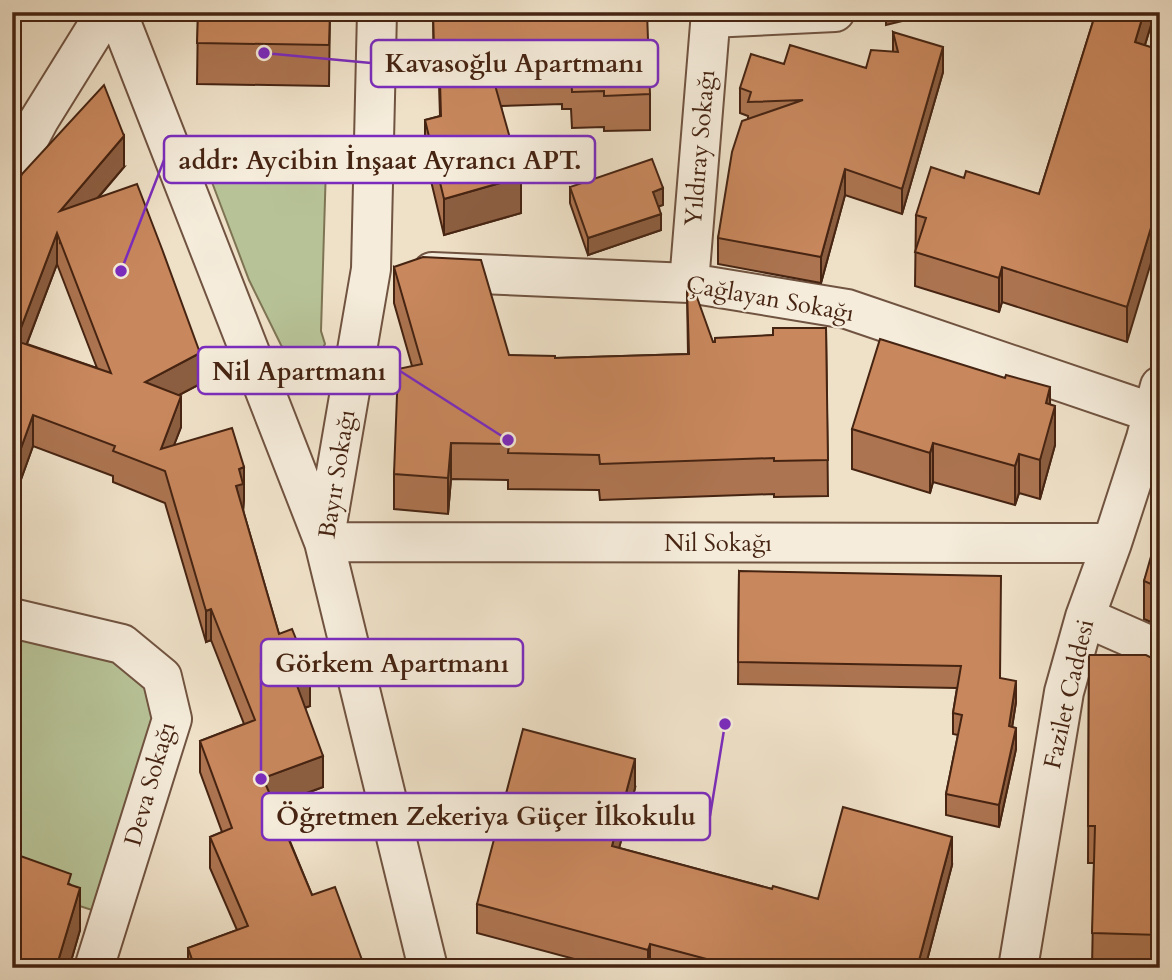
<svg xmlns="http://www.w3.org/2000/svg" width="1172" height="980" viewBox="0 0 1172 980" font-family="Cardo,serif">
<rect width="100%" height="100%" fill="#efe1c8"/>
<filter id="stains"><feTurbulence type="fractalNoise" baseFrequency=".00286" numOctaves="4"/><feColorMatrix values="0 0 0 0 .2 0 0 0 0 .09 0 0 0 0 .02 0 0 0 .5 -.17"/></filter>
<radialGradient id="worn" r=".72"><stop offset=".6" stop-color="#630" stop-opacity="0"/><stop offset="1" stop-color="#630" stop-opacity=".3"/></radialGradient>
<path fill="#b7c397" stroke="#7e7454" stroke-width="2" d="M206 161 326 166 321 331 325 344C317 360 313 364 295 363L281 345 249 280 210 177Z
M12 631 118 655 152 685 164 716 98 912 12 884Z"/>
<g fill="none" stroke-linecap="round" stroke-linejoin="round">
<g stroke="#705340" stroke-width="42">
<path id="minor" d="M117 12 324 542 1112 543
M377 12 371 269 324 542 428 968
M710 18 835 12
M12 171 39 120 106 12
M432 272 689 283 847 309 1153 413
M689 283 711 12
M1085 617 1160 650
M12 618 122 644 162 677 172 719 94 968
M1018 968 1064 692 1085 617 1112 543 1146 438 1160 386"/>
</g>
<use href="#minor" stroke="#f5ecdb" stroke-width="38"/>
</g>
<path fill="#ac7450" stroke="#462412" stroke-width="2" fill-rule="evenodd" d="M198 12H330L329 86 197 84Z
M433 12 650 94V130L604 131V127L572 128 571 109H562V104L501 106 521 213 444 235 425 156V120L440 116 439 84H434Z
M1096 12H1155L1145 45 1127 342 1002 302 999 312 915 286 916 215 964 178 1039 194Z
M893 32 943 72 902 214 845 195 821 283 718 264V238L748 119V116L740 113V88L784 64 866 68 893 52Z
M124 167 98 198 200 384 179 395 181 427 174 445 244 498 243 510 279 634 310 706 305 708 323 787 275 805 312 895 365 968H188V948L237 930 210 868V837L222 832 200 772V741L244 724 211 640 206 642 165 503 113 482V476L33 446 19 485V512L12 531V199ZM57 264 97 368 27 344Z
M570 187 663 205 659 206 661 230 588 255 570 203Z
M394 267 509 355 555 358 688 354 687 290 713 342 773 335 826 328 828 496 774 497V494L600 500 599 490 508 489V480L451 479 448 514 394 509V474L412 366 394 303Z
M1050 405 1055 445 1040 499 1019 493 1015 505 933 482 930 493 852 469V429Z
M1160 540V626L1144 619V581Z
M739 571 1000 678 1016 702 1012 727 1016 749 999 827 946 815V794L958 735 953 734V713L957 688 738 684Z
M1089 655 1160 662V968H1092L1094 863H1088Z
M635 788 619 848 772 889 818 899 952 865 925 968H608L477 933V904Z
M12 853 71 885 80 930 69 968H12Z"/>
<path fill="#8c5e41" stroke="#462412" stroke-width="2" d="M903 12H927V15L886 25V16Z
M1144 12H1155L1135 77V42Z
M943 47V72L902 214V189Z
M124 136V167L60 242V211Z
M845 169V195L821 283V257Z
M521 177V213L444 235V199Z
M663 188V205L653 208V192Z
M1160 198V233L1127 342V307Z
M661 214V230L588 255V238Z
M57 233V264L16 372V341Z
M1002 267V302L999 312V278Z
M200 353V384L145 413V382Z
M1050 387V424L1055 406V445L1040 499V460L1046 403Z
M181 396V427L164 471 161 449Z
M33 415V446L19 485V512L12 531V473Z
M451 443V479L448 514V478Z
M933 443V482L930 493V453Z
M1019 454V493L1015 505V466Z
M244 467V498L243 515 236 486 239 469Z
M211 609V640L206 642V611Z
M310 674V706L295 711V680Z
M1016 681V702L1009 747V726Z
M1016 728V749L999 827V805Z
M323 756V787L263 809V778Z
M635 759V788L612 875V846Z
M952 837V865L925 968H917Z
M80 888V930L69 968H56Z
M650 944V968H648V950Z"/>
<path fill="#c8875d" stroke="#462412" stroke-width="2" fill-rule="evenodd" d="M198 12H330L329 45 197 43Z
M433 12H647L650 94 604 96V91L572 92 571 73H562V69L491 71 521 177 444 199 425 120 441 116 439 48H434Z
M885 12H903L886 16Z
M1096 12H1144L1135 42 1160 50V198L1127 307 1002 267 999 278 915 252 926 218 916 215 931 167 964 178 966 171 1039 194Z
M893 32 943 47 902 189 845 169 821 257 718 238 732 152 742 121 803 100 748 102 751 92 740 88 751 54 784 64 790 45 866 68 871 50 898 52Z
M104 85 124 136 60 211 137 184 162 249 200 353 145 382 181 396 161 449 232 428 244 467 239 469 243 484 236 486 279 634 292 629 310 674 295 680 323 756 263 778 312 895 335 887 365 968H195L188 948 248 926 210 837 232 828 200 741 255 720 211 609 206 611 165 471 113 451 115 446 33 415 12 473V199L22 174ZM57 233 111 373 16 341Z
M652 159 663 188 653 192 661 214 588 238 570 187Z
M423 257 481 260 509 355 555 356V358L689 354 687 290 694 289 713 342H715V338L773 335V328H826L828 460 774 461V458L600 464 599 455 508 453 509 444 451 443 448 478 394 474 398 369 422 364 394 267Z
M880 339 1005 378 1006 375 1050 387 1046 403 1055 406 1040 460 1019 454 1015 466 933 443 930 453 852 429Z
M12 478 19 481 12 500Z
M1156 539 1160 540V588L1144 581Z
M739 571 1001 576 1000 678 1016 681 1009 726 1016 728 999 805 946 794 962 715 953 713 961 666 738 662Z
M1089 655H1146L1160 662V898H1152L1160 910V935L1092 933 1095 826H1088Z
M523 729 635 759 612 846 772 889 773 886 818 899 843 807 952 837 917 968H728L729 965 650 944 648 950 477 904Z
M12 853 71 874 68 884 80 888 56 968H42L12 959Z
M1160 961V968H1149Z"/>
<g text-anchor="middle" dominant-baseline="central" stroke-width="5" stroke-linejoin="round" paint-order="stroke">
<g font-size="24" fill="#462412" stroke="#f5ecdb">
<text transform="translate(700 148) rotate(-85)">Yıldıray Sokağı</text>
<text transform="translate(770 299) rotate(10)">Çağlayan Sokağı</text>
<text transform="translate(337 474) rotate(-81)">Bayır Sokağı</text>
<text x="718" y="543">Nil Sokağı</text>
<text transform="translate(1069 694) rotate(-77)">Fazilet Caddesi</text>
<text transform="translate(150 784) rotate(-74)">Deva Sokağı</text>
</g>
</g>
<path fill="none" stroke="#7b2cbf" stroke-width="2.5" d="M264 53L371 63M121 271L164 160M508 440L400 371M261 779L261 663M725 724L710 816"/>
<g fill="#7b2cbf" stroke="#f5ecdb" stroke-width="2.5">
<circle cx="264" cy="53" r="7"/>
<circle cx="121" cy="271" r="7"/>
<circle cx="508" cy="440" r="7"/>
<circle cx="261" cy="779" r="7"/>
<circle cx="725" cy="724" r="7"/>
</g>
<g fill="#f5ecdb" stroke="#7b2cbf" stroke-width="2.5">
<rect x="371" y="40" width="287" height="47" rx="7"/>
<rect x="164" y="136" width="431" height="47" rx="7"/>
<rect x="198" y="347" width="202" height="47" rx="7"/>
<rect x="261" y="639" width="262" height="47" rx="7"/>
<rect x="262" y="793" width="448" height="47" rx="7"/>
</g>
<g font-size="26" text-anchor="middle" font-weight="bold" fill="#462412">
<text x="514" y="72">Kavasoğlu Apartmanı</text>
<text x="380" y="169">addr: Aycibin İnşaat Ayrancı APT.</text>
<text x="299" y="380">Nil Apartmanı</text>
<text x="392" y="672">Görkem Apartmanı</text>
<text x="486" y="825">Öğretmen Zekeriya Güçer İlkokulu</text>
</g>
<rect width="1172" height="980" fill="none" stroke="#efe1c8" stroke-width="42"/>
<rect x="14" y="14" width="1144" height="952" fill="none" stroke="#462412" stroke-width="3.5"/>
<rect x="21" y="21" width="1130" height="938" fill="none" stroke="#462412" stroke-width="2"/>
<rect width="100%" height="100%" filter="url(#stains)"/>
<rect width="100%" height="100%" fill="url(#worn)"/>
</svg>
